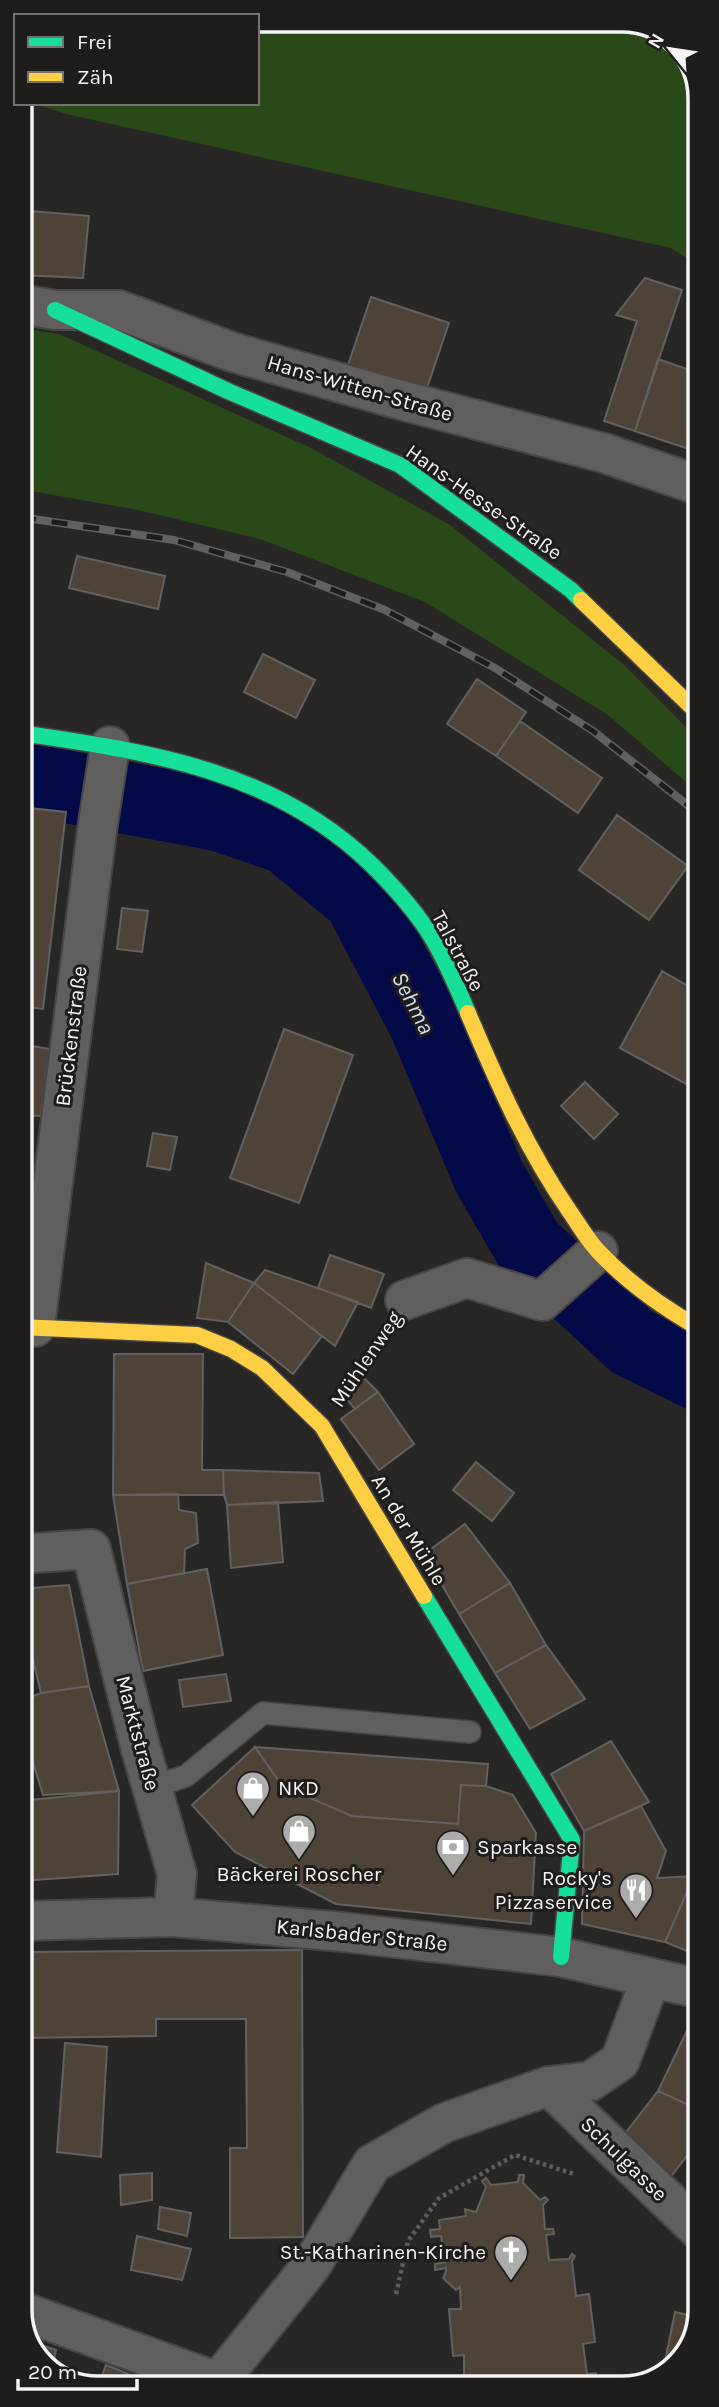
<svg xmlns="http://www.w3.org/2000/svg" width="719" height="2407" viewBox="0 0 719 2407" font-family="Karla,sans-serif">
<rect width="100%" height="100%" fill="#282726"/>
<path fill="#294a18" d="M257 19 632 20 674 39 698 82V265L671 248 66 114 32 103H257Z
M20 328 59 334 311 448 450 525 624 665 699 740V793L608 715 425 602 260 539 138 510 20 489Z"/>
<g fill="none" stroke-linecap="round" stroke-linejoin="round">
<path stroke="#040947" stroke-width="72" d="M20 778 218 815 286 838 359 898 425 1024 489 1177 529 1246 632 1342 699 1375"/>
</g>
<path fill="#4e4339" stroke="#626160" stroke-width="2" d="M19 210 89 216 83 278 20 275Z
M645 278 682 290 635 431 604 421 637 321 616 315Z
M371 297 449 323 426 391 348 365Z
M658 359 698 373V452L635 431Z
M77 556 165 576 158 609 69 588Z
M263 654 315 680 296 718 244 692Z
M477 679 526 712 496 756 447 724Z
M520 721 602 778 578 813 496 756Z
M20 807 66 812 43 1009 20 1006Z
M617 815 688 866 649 920 579 870Z
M122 908 148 911 142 952 117 949Z
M662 971 699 992V1091L620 1048Z
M284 1029 353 1055 299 1203 230 1178Z
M20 1044 50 1049 41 1116 20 1115Z
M585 1082 618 1114 594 1139 561 1106Z
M153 1133 177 1137 170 1170 147 1166Z
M20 1171 31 1174 20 1241Z
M330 1255 384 1274 371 1308 318 1288Z
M206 1263 254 1283 228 1322 197 1318Z
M265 1270 358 1302 335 1346 254 1283Z
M254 1283 322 1336 293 1374 228 1322Z
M114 1354H203L202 1470H223L224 1495H113Z
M363 1377 378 1392 355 1409 342 1394Z
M378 1392 414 1444 379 1470 341 1419Z
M476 1462 514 1493 492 1521 453 1490Z
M223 1470 319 1473 323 1501 227 1505 224 1495Z
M178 1494 179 1510 196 1513 198 1543 185 1549 184 1573 127 1584 113 1495Z
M278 1502 283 1562 231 1568 227 1505Z
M465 1524 510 1583 459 1614 424 1554Z
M207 1569 223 1655 143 1671 127 1584Z
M510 1583 546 1645 495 1673 459 1614Z
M69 1585 89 1686 41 1693 33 1660 20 1659V1589Z
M546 1645 585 1699 530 1729 495 1673Z
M226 1674 231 1701 183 1707 179 1680Z
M89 1686 119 1791 43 1795 20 1720V1701L41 1693Z
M611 1741 649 1802 584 1831 551 1774Z
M255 1747 282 1786 352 1816 458 1824 461 1785 486 1786 513 1795 536 1833 531 1924 336 1904 235 1852 192 1805Z
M255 1747 488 1764 486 1786 461 1785 458 1824 352 1816 282 1786Z
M119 1791 118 1874 21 1881 20 1801Z
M641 1806 666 1851 657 1878 694 1876 665 1942 582 1924 584 1831Z
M694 1876 699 1879V1956L665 1942Z
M302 1950 303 2237 230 2238V2148H247L246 2019H156V2036L21 2038V1952Z
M700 2014V2110L658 2091 694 2016Z
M65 2043 107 2047 101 2157 57 2152Z
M658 2091 700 2110V2139L663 2187 617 2144Z
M152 2173V2200L121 2205 120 2175Z
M519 2175H524L523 2183 540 2200 545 2197 548 2200 543 2205 545 2229H553L554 2234 546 2235 549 2260 569 2259 572 2254 575 2256 572 2261 576 2296 589 2294 595 2342 583 2344 587 2374 596 2373 598 2384 588 2386 464 2387V2355L453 2356 449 2309H461L460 2287 456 2290 443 2278 446 2272V2268L435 2270V2264L445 2262 441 2236 431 2237 430 2230 440 2229 439 2220 466 2216 465 2209 476 2212 486 2187 482 2181 486 2178 491 2185 518 2182Z
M700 2186V2210L688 2203Z
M160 2207 191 2213 187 2236 158 2229Z
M137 2236 191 2249 182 2280 131 2270Z
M675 2312 697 2317 681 2361 663 2371Z
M31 2342 56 2350 51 2371 46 2369Z
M106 2365 160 2387 97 2388Z
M263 2375 300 2387H259Z"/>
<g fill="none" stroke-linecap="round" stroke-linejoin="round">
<g stroke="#474645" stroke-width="24">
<path id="lane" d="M152 1787 186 1776 263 1713 470 1732"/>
</g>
<g stroke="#474645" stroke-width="42">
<path id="street" d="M20 304 55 310H119L232 352 397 399 604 453 698 485
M405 1300 467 1278 542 1301 598 1251
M35 1327 97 830 110 746
M20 1554 91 1549 140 1746 177 1874 173 1917
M21 1921 173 1917 343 1932 561 1957 700 1989
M549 2086 700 2231
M21 2311 218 2382
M217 2387 218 2382 311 2266 372 2164 444 2123 549 2086 591 2081 620 2061 651 1978"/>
</g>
<g stroke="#474645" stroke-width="19">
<path id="fast" d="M55 310 230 392 400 465 571 590 581 600
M20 733C150 752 275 770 373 866 394 887 415 910 431 936 446 960 457 987 468 1013
M424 1596 572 1840 561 1957"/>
</g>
<g stroke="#474645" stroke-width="19">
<path id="slow" d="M581 600 699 714
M468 1013C497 1082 527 1150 570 1212 579 1225 587 1239 598 1251 627 1282 662 1307 699 1328
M20 1327 197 1335 231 1349 262 1368 322 1426 424 1596"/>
</g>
<path stroke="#5e5d5c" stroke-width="4.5" stroke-dasharray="3.5 3.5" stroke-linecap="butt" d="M343 1393 383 1333
M396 2294 408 2241 439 2198 515 2155 574 2174"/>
<use href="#lane" stroke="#605f5e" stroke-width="21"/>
<use href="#street" stroke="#605f5e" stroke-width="38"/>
<use href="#fast" stroke="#16e098" stroke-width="16"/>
<use href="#slow" stroke="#ffcf43" stroke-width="16"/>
<g stroke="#626161" stroke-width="8">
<path id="rail" d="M20 517 174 540 287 572 385 610 495 668 593 731 699 814"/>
</g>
<use href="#rail" stroke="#1f1d1c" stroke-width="5" stroke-dasharray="16" stroke-linecap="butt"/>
</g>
<defs>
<g id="shop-pin" transform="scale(1.75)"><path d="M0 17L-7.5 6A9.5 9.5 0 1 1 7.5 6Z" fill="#adacab" stroke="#1f1d1c"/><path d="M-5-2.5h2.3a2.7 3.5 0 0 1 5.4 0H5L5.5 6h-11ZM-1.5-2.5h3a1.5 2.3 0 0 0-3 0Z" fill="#fff"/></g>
<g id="bank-pin" transform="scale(1.75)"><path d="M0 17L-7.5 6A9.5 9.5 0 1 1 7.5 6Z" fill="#adacab" stroke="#1f1d1c"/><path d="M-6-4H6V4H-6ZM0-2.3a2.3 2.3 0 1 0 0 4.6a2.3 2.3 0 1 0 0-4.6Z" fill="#fff"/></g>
<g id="restaurant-pin" transform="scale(1.75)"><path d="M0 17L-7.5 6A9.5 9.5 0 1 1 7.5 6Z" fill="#adacab" stroke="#1f1d1c"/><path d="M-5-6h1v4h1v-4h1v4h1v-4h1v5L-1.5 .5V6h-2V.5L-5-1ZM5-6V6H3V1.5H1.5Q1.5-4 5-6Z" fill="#fff"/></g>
<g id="church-pin" transform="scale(1.75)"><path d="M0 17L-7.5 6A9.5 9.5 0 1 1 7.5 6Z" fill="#adacab" stroke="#1f1d1c"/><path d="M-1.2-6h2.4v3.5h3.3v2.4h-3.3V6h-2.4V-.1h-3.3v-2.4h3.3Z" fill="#fff"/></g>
</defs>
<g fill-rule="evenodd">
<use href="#shop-pin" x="253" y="1788"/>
<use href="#shop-pin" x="299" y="1831"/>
<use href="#bank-pin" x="453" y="1847"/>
<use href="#restaurant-pin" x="636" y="1890"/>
<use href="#church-pin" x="511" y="2252"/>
</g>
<g text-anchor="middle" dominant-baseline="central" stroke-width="6" stroke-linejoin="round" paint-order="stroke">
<g font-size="21" fill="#f5f4f3" stroke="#1f1d1c">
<text transform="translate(360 388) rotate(16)">Hans-Witten-Straße</text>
<text transform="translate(484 502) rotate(35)">Hans-Hesse-Straße</text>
<text transform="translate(458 951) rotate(62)">Talstraße</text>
<text transform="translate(71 1036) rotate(-83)">Brückenstraße</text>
<text transform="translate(366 1359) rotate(-56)">Mühlenweg</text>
<text transform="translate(409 1530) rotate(59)">An der Mühle</text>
<text transform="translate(138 1733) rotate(75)">Marktstraße</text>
<text transform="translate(362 1935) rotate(6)">Karlsbader Straße</text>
<text transform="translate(624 2159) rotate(44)">Schulgasse</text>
</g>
<g font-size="21" fill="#f5f4f3" stroke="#1f1d1c" text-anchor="start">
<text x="278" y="1788">NKD</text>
<text x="477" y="1847">Sparkasse</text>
<text x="299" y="1874" text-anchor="middle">Bäckerei Roscher</text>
<text x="612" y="1878" text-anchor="end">Rocky's<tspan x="612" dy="24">Pizzaservice</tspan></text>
<text x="486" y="2252" text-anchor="end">St.-Katharinen-Kirche</text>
</g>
<g font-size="23" font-style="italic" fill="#d2dcf1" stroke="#1f1d1c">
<text transform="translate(413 1003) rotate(63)">Sehma</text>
</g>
</g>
<path d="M0 0H719V2407H0ZM98 32H622A66 66 0 0 1 688 98V2310A66 66 0 0 1 622 2376H98A66 66 0 0 1 32 2310V98A66 66 0 0 1 98 32Z" fill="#1f1d1c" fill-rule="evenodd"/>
<path fill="none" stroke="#f5f4f3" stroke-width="3.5" d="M98 32H622A66 66 0 0 1 688 98V2310A66 66 0 0 1 622 2376H98A66 66 0 0 1 32 2310V98A66 66 0 0 1 98 32Z"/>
<rect x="14" y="14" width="245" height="91" fill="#1f1d1c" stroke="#757372" stroke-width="2"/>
<rect x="28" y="37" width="35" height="10" fill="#16e098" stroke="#757372" stroke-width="2"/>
<text x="77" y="49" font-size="21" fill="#f5f4f3">Frei</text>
<rect x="28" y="72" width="35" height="10" fill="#ffcf43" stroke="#757372" stroke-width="2"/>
<text x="77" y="84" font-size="21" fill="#f5f4f3">Zäh</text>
<g transform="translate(670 49) rotate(300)" stroke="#1f1d1c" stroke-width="5" paint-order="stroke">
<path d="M0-5L12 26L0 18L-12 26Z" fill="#f5f4f3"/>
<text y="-10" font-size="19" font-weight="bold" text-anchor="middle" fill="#f5f4f3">N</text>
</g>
<path d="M18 2379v10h119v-10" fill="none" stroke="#f5f4f3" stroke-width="3.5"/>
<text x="28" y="2379" font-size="21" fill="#f5f4f3" stroke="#1f1d1c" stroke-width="5" paint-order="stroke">20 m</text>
</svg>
